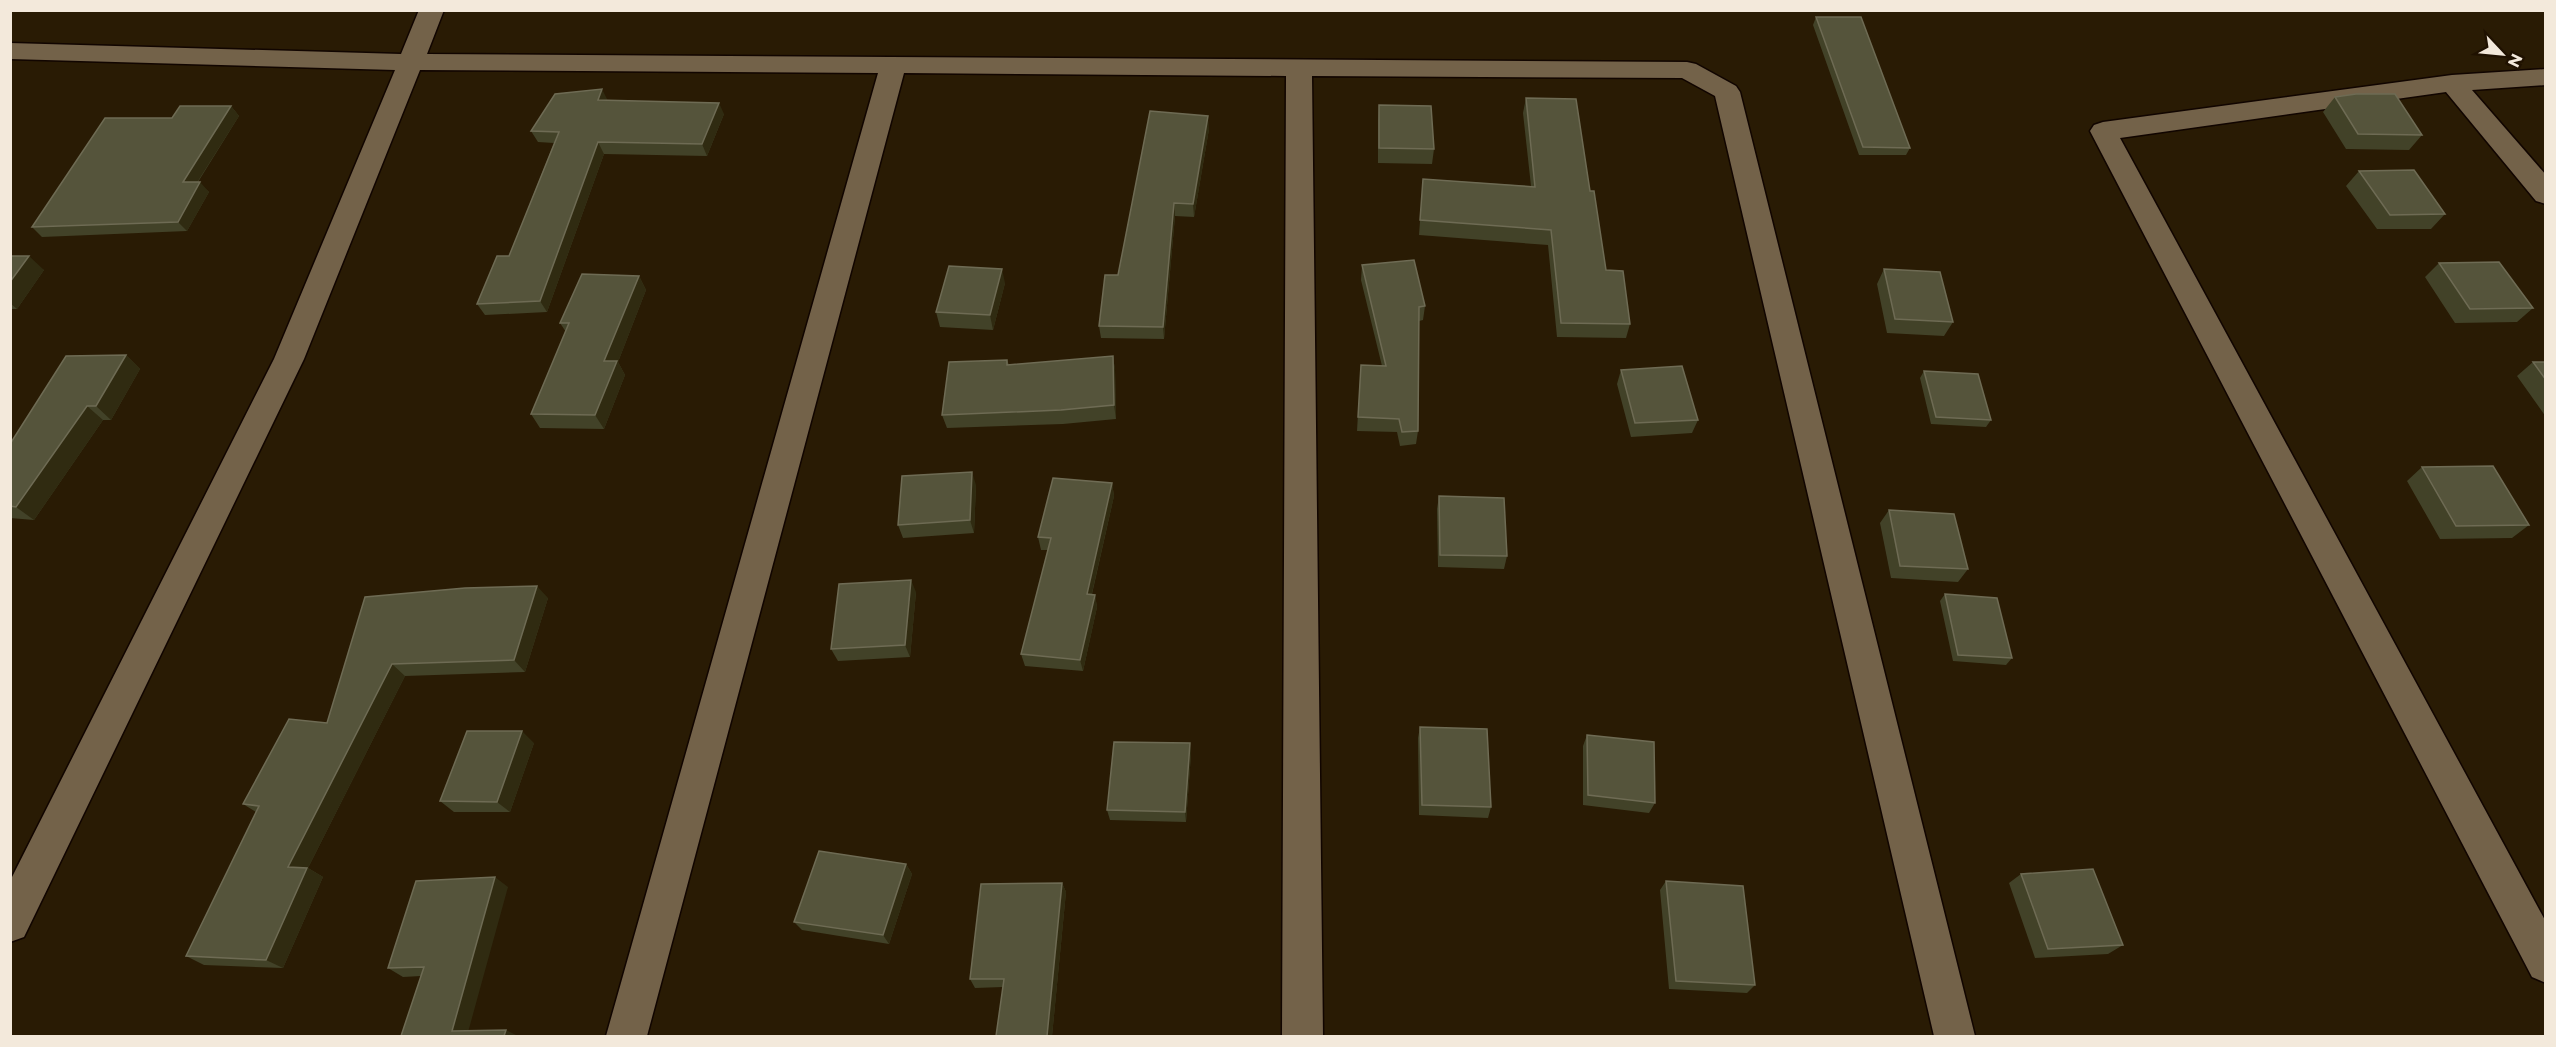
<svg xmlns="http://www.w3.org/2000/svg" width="2556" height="1047" viewBox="0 0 2556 1047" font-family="Montserrat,sans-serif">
<rect width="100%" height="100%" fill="#291b04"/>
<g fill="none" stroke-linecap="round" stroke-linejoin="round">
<g stroke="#110500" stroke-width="3">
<path id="street" d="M419 10H444L427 54 1687 62 1696 64 1736 86 1740 92 1975 1036H1934L1715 96 1682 78 1312 76 1323 1036H1282L1286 76 904 73 647 1036H606L878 73 420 70 304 359 24 937 10 942V881L274 359 395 70 10 59V43L401 54Z
M2546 69V85L2472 90 2546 175V204L2536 201 2446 92 2120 138 2546 922V983L2532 977 2090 131 2094 125 2103 122 2452 75Z"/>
</g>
<use href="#street" fill="#736249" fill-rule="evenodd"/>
</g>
<path fill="#424228" d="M1816 17 1910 148 1906 155H1859L1813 25Z
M2335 97 2422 135 2409 150 2346 149 2323 112Z
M1526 98 1590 191 1606 270 1630 324 1626 338 1557 337 1548 245 1419 235 1423 179 1531 186 1523 113Z
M608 100 724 114 707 156 604 154 547 312 485 315 477 304 509 256 554 143 538 142 531 131Z
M231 106 239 116 198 182 209 192 187 231 42 237 32 227 172 118Z
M1379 106 1434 149 1432 164 1378 163V120Z
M1209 129 1194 217 1175 216 1164 339 1101 338 1099 326 1118 275Z
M2359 171 2445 214 2431 229H2377L2346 186Z
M10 256 44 270 17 309H10Z
M2439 263 2533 308 2517 322 2455 323 2425 277Z
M1362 265 1425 306 1423 320 1419 321 1418 431 1416 444 1400 446 1397 432 1357 431 1360 379 1382 366 1361 280Z
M1884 269 1953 322 1944 336 1887 333 1877 284Z
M639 276 646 290 618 362 625 375 604 429 540 428 531 414 566 332 560 323Z
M1005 283 993 330 940 327 936 312Z
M126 355 140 369 111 420H103L34 520 10 518V444Z
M1113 356 1115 370 1116 419 1063 424 947 428 942 415 1007 360 1009 365Z
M2533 362H2546V417L2517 376Z
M1621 370 1698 420 1692 433 1631 437 1617 384Z
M1924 371 1991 420 1986 427 1931 424 1920 378Z
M2422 467 2529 525 2512 538 2440 539 2407 481Z
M1112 483 1114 496 1092 594 1095 595 1097 607 1083 671 1025 666 1021 654 1048 550H1041L1038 537Z
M976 485 974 533 903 538 898 525Z
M1439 496 1507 556 1504 569 1438 567 1437 509Z
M1889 510 1968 569 1958 582 1891 578 1880 523Z
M916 592 910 657 838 661 831 649Z
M1945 594 2012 658 2006 665 1953 661 1940 601Z
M365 597 548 598 525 672 405 676 308 868 323 877 283 968 204 965 186 956 256 812 243 804 327 723Z
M1420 727 1491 807 1488 818 1419 815 1418 738Z
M1587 735 1655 803 1649 813 1583 805V746Z
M534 743 510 812H454L440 801Z
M1191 754 1186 822 1110 820 1107 810Z
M906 864 912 874 889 944 802 930 794 922Z
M2021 874 2123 945 2108 954 2035 958 2009 883Z
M1666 881 1755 985 1747 993 1669 989 1660 890Z
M1062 883 1066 892 1052 1036H996L1003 987 975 988 970 979Z
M508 887 401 1036 421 976 403 977 388 968Z"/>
<path fill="#302b11" d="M602 89 608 101 598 100Z
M719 103 724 114 707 156 702 144Z
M231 106 239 116 191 192 183 182Z
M1208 116 1209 129 1194 217 1193 204Z
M598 142 604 154 547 312 540 301Z
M200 182 209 192 187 231 178 222Z
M1174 203 1175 216 1164 339 1163 327Z
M29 256 44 270 17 309 10 303V282Z
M1002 269 1005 283 993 330 990 315Z
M639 276 646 290 618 362 625 375 604 429 595 415 604 361Z
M126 355 140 369 111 420 96 406Z
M1113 356 1115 370 1116 419 1114 405Z
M87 406 103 420 34 520 16 507Z
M972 472 976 485 974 533 970 520Z
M1112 483 1114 496 1089 606 1087 594Z
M911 580 916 592 910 657 905 645Z
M537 586 548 598 525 672 514 660Z
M1095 595 1097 607 1083 671 1080 660Z
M392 664 405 676 308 868 323 877 283 968 266 960 288 867Z
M522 731 534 743 510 812 497 802Z
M1190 743 1191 754 1186 822 1185 812Z
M906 864 912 874 889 944 883 935Z
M495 877 508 887 467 1036 452 1031Z
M1062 883 1066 892 1052 1036H1047Z
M506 1030 518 1036H504Z"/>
<path fill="#55543b" stroke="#6e6b54" stroke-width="1.5" d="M1816 17H1861L1910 148 1863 147Z
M602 89 598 100 719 103 702 144 598 142 540 301 477 304 497 256H509L559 132 531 131 555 94Z
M2356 94H2395L2422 135 2358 134 2335 97Z
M1526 98 1576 99 1590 191H1594L1606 270 1623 271 1630 324 1561 323 1551 230 1420 220 1423 179 1535 187Z
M1379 105 1431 106 1434 149 1379 148Z
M180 106H231L183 182H200L178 222 32 227 105 118H172Z
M1150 111 1208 116 1193 204 1174 203 1163 327 1099 326 1105 275H1118Z
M2414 170 2445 214 2390 215 2359 171Z
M10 256H29L10 282Z
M1414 260 1425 306 1419 307 1418 431 1402 432 1399 419 1358 417 1361 365 1386 366 1362 265Z
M2499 262 2533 308 2470 309 2439 263Z
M949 266 1002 269 990 315 936 312Z
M1884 269 1940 272 1953 322 1895 319Z
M582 274 639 276 604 361H617L595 415 531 414 569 323H560Z
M126 355 96 406H87L16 507 10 506V444L66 356Z
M1113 356 1114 405 1061 410 942 415 949 362 1007 360V365Z
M2533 362H2546V380Z
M1682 366 1698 420 1635 423 1621 370Z
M1924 371 1978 374 1991 420 1936 417Z
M2493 466 2529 525 2456 526 2422 467Z
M972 472 970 520 898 525 902 476Z
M1053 478 1112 483 1087 594 1095 595 1080 660 1021 654 1051 538 1038 537Z
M1439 496 1504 498 1507 556 1440 555Z
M1889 510 1954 514 1968 569 1900 566Z
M911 580 905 645 831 649 839 584Z
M537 586 514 660 392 664 288 867 307 868 266 960 186 956 259 806 243 804 289 719 327 723 365 597 465 588Z
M1945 594 1997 598 2012 658 1958 655Z
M1420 727 1487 729 1491 807 1422 805Z
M467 731H522L497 802 440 801Z
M1587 735 1654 742 1655 803 1588 795Z
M1114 742 1190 743 1185 812 1107 810Z
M819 851 906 864 883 935 794 922Z
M2093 869 2123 945 2048 949 2021 874Z
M495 877 452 1031 506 1030 504 1036H401L424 967 388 968 416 881Z
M1666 881 1743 886 1755 985 1676 981Z
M1062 883 1047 1036H996L1004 979H970L981 884Z"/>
<rect width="2556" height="1047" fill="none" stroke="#f3e9db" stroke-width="24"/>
<g transform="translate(2502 54) rotate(116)" stroke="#1f1100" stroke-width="4.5" paint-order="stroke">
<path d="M0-4.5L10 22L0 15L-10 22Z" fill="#f3e9db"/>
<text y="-9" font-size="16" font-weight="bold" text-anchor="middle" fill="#f3e9db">N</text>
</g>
</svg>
